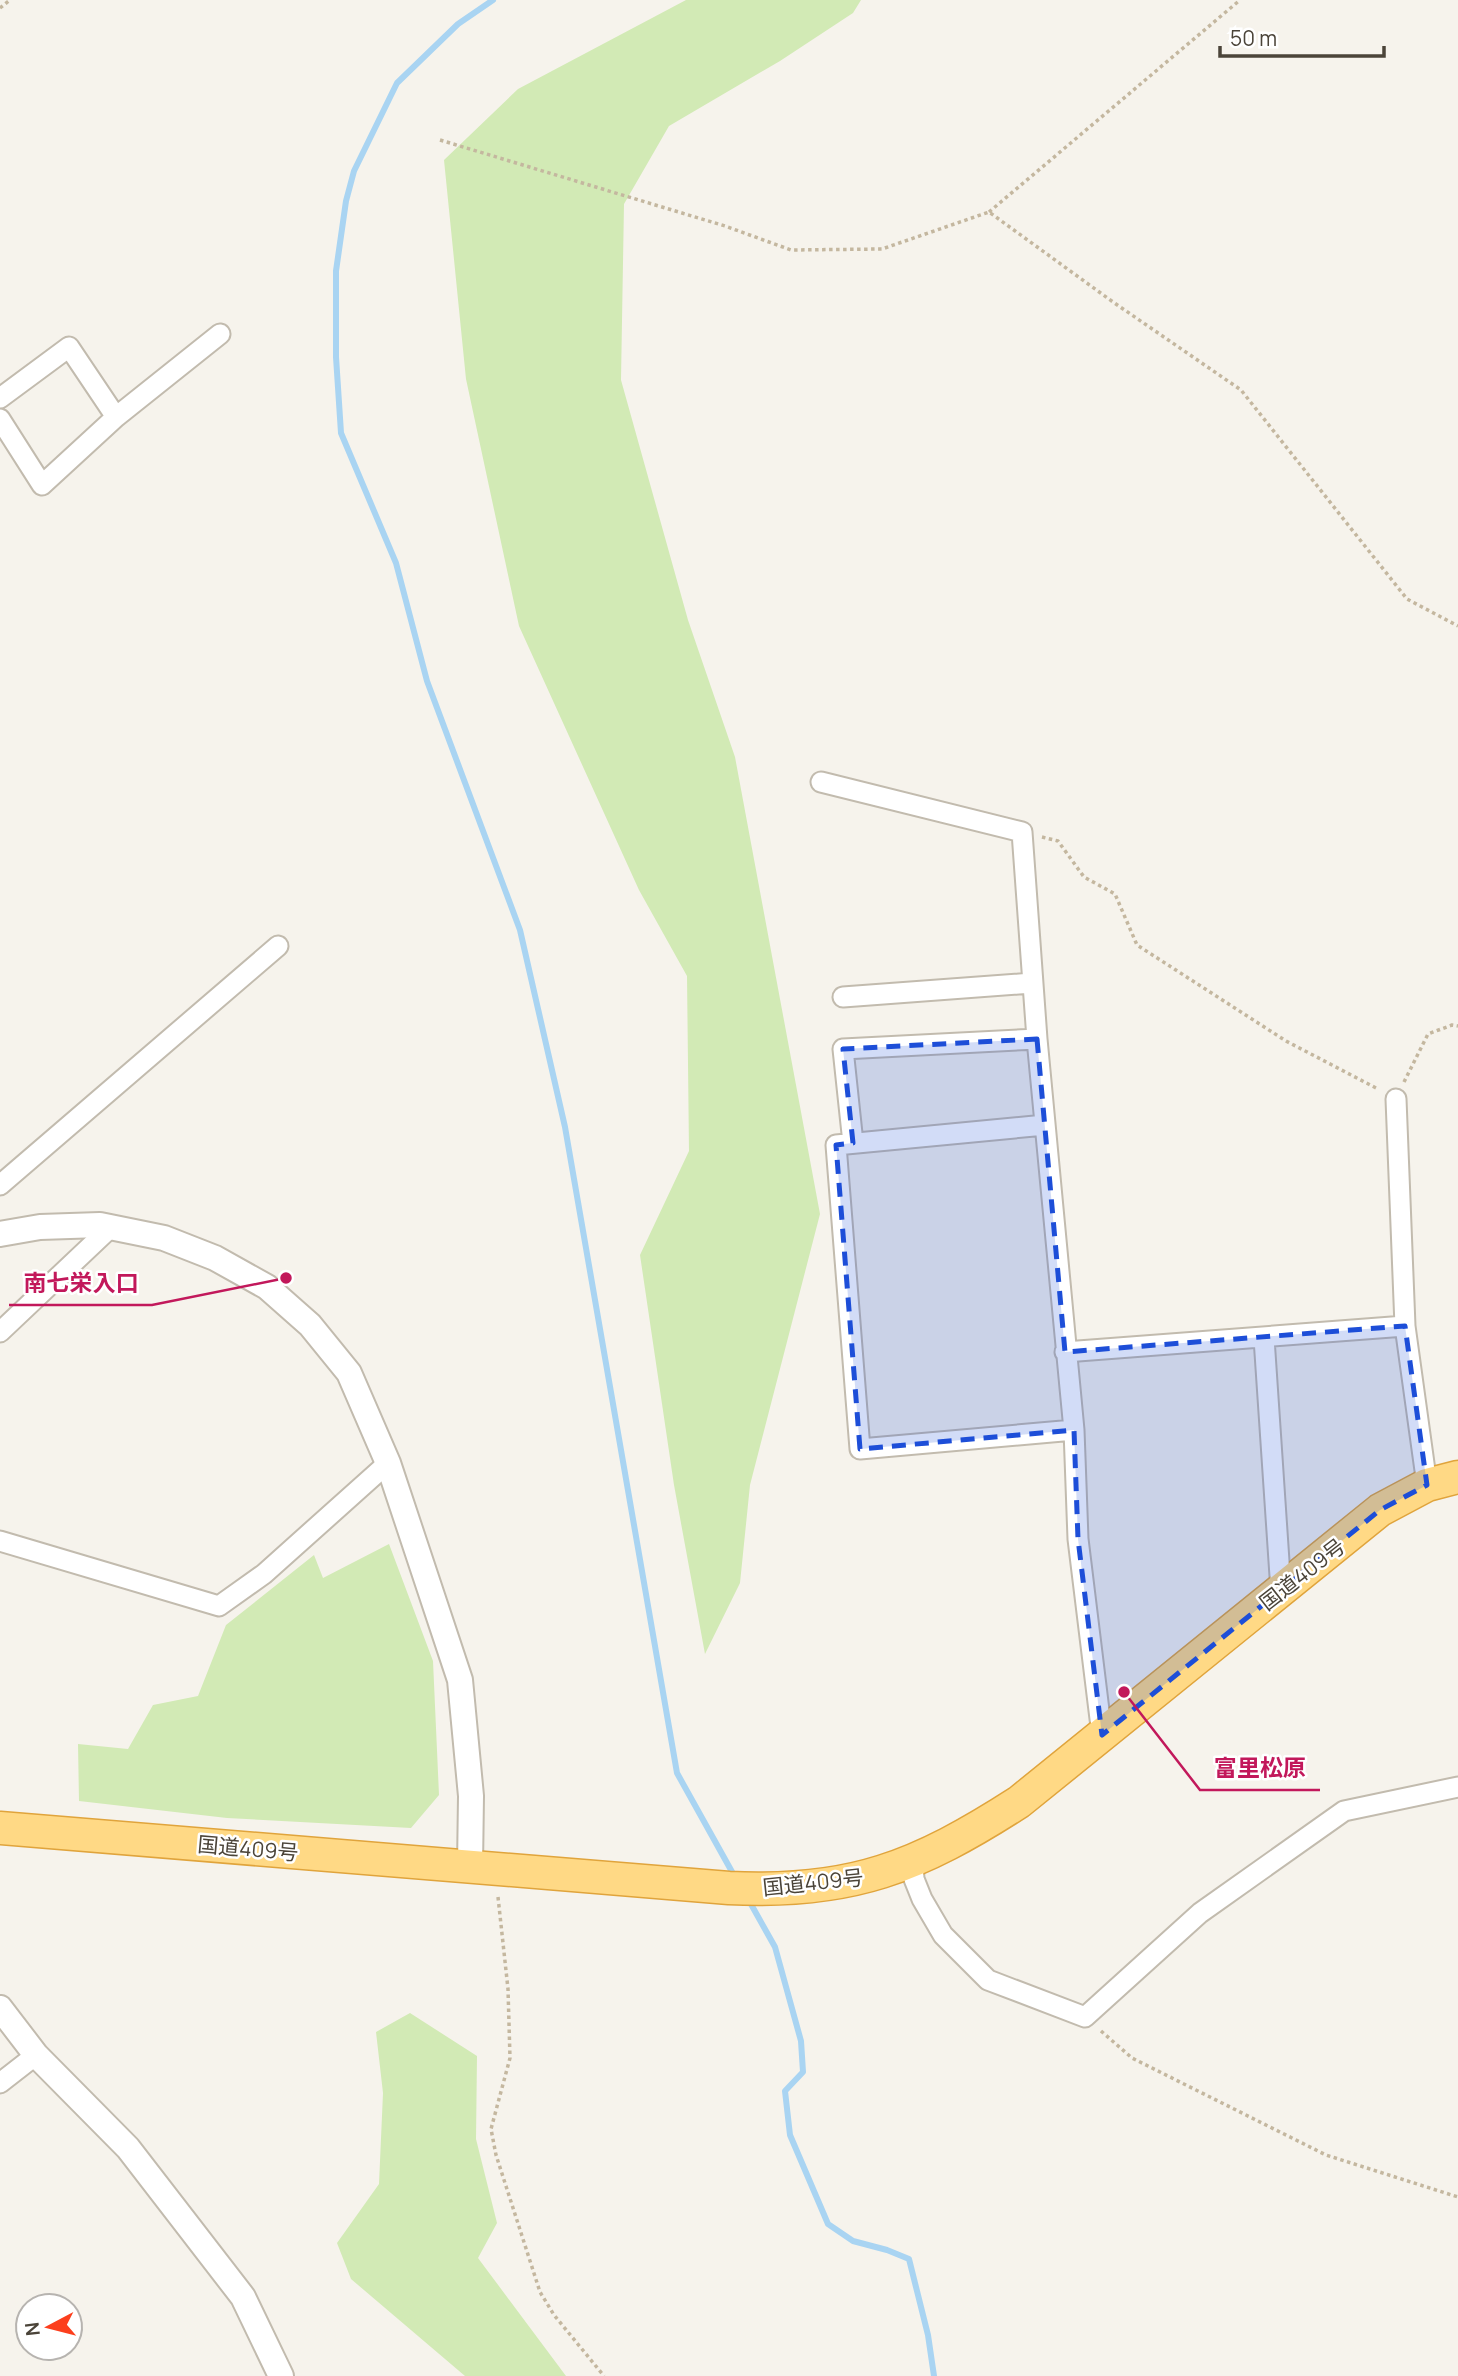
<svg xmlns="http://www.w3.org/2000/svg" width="1458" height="2376" viewBox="0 0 1458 2376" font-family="Manrope,'Noto Sans JP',sans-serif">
<rect width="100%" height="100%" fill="#f6f3ec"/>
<path fill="#d2eab5" d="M686 0H861L853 13 780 61 669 126 624 204 621 380 688 620 735 757 820 1214 750 1485 740 1583 705 1654 674 1485 640 1255 689 1151 687 976 639 890 519 626 466 379 444 160 518 89Z
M389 1544 433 1661 439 1795 411 1828 227 1818 79 1801 78 1744 128 1749 153 1705 198 1696 226 1625 314 1555 323 1578Z
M410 2013 477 2056 476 2139 497 2223 478 2258 566 2376H465L351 2279 337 2243 379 2184 383 2093 376 2032Z"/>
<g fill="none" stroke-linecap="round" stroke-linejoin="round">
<path stroke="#a9d4f2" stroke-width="6" d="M493 0 458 24 397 83 354 171 346 201 336 271V357L341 433 396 563 427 681 520 930 565 1127 677 1773 736 1879
M747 1897 775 1947 801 2041 803 2072 785 2091 790 2135 828 2224 853 2241 887 2250 909 2259 928 2335 934 2376"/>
<g stroke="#c2bbae" stroke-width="23">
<path id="minor" d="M0 398 69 347 116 417
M0 419 42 485 116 417 220 334
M821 782 1022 832 1037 1039 1074 1430 1078 1539 1102 1735
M843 997 1032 983
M1396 1099 1405 1326 1427 1485
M1045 1125 836 1145 860 1449 1074 1430
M853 1143 843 1049 1037 1039
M0 1185 278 946
M0 1332 111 1227
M1264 1338 1281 1591
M1065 1352 1405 1326
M0 1541 219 1606 264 1574 388 1463
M913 1862 914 1879 922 1899 943 1935 988 1980 1085 2017 1200 1913 1344 1811 1458 1787
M0 2083 36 2055"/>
</g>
<g stroke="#c2bbae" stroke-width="28">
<path id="tertiary" d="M0 1234 40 1227 100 1225 164 1238 215 1258 267 1287 310 1325 349 1373 388 1463 460 1680 471 1796 470 1866
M0 2008 36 2055 128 2148 243 2297 281 2376"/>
</g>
<g stroke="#e0a43c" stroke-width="35">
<path id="trunk" d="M0 1828 729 1888C851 1894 918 1867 1019 1802L1380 1510 1427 1485 1458 1477"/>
</g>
<path stroke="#c4b79f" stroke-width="3.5" stroke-dasharray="3.5 3.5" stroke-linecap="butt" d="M0 8 10 0
M440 140 725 226 791 250 882 249 989 212 1113 302 1241 390 1407 599 1458 626
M989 212 1240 0
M1042 837 1058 841 1084 877 1115 894 1137 945 1286 1041 1378 1089
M1404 1082 1428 1034 1452 1025 1458 1026
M498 1897 508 1989 510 2058 491 2129 496 2155 540 2292 554 2315 604 2376
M1101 2031 1132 2058 1326 2155 1458 2197"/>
<use href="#minor" stroke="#fff" stroke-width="19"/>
<use href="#tertiary" stroke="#fff" stroke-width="24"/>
<use href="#trunk" stroke="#ffd985" stroke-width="32"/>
</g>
<path fill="#1d4ed8" fill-opacity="0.2" stroke="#1d4ed8" stroke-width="5" stroke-dasharray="14 9" stroke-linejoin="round" d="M1037 1039 1065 1352 1405 1326 1427 1485 1380 1510 1102 1735 1078 1539 1074 1430 860 1449 836 1145 853 1143 843 1049Z"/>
<g text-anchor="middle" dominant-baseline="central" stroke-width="5" stroke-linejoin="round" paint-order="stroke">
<g font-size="21" fill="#4b4439" stroke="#fff">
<text transform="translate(1302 1574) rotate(-38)">国道409号</text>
<text transform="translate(248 1848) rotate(5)">国道409号</text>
<text transform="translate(813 1882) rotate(-6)">国道409号</text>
</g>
</g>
<path fill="none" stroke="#c2185b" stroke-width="2.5" d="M286 1278L152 1305H9M1124 1692L1200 1790H1320"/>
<g fill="#c2185b" stroke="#fff" stroke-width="2.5">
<circle cx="286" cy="1278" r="7"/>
<circle cx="1124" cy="1692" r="7"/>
</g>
<g font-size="23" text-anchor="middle" font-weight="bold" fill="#c2185b" stroke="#fff" stroke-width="5" stroke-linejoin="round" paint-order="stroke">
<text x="81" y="1291">南七栄入口</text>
<text x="1260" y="1776">富里松原</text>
</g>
<g transform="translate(49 2327) rotate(263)"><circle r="33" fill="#ffffff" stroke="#b7b4b0" stroke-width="2"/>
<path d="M0-5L12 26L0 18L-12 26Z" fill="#fc3f1d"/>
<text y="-10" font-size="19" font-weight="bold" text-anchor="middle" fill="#4b4439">N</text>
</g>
<path d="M1220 46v10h164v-10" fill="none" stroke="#4b4439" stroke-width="3.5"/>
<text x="1230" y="46" font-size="21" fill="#4b4439" stroke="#ffffff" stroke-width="5" paint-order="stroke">50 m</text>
</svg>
